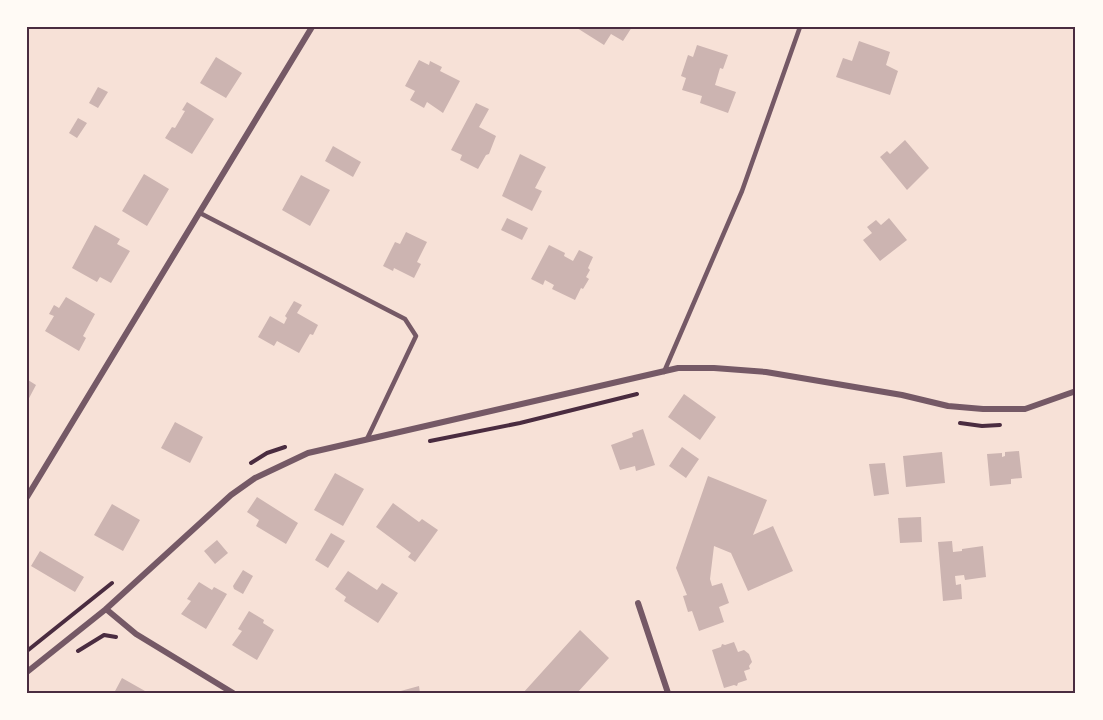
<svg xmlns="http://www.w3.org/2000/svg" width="1103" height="720" viewBox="0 0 1103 720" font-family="Barlow,sans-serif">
<rect width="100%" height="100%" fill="#f7e1d7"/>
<path fill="#ccb4b1" d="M578 27H632L623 41 611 34 604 45 577 28Z
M859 41 890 52 886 65 898 71 890 95 836 77 843 58 852 61Z
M697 45 728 55 723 69 720 68 715 85 736 92 728 113 700 103 702 96 682 90 686 78 681 76 688 55 693 57Z
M216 57 242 73 226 98 200 83Z
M419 60 429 65 430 61 442 67 440 71 460 81 443 113 427 102 424 108 410 100 415 91 405 86Z
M98 87 108 92 98 108 89 103Z
M187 102 214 119 192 154 165 138 172 127 175 128 185 111 182 110Z
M476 103 489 109 479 127 496 136 489 154 486 155 478 169 460 160 462 155 451 150Z
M78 118 87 123 77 138 69 133Z
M905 140 929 168 907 190 880 157 887 151 890 154Z
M333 146 361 162 353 177 325 161Z
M520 154 546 167 535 188 542 191 532 211 502 196Z
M144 174 169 189 147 226 122 211Z
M301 175 330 190 310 226 282 210Z
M507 218 528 228 522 240 501 230Z
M889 218 907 240 880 261 863 240 872 233 867 227 876 220 881 225Z
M95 225 120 239 117 244 130 251 111 283 100 277 97 282 72 268Z
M406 232 427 242 417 262 421 264 414 278 394 268 393 271 383 266 395 242 400 244Z
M549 245 565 253 564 256 573 261 579 250 593 257 588 268 590 270 586 277 589 279 583 289 581 288 575 300 552 289 554 285 545 280 543 285 531 279Z
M66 297 95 314 83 336 86 338 79 351 45 331 54 316 49 314 54 305 59 308Z
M294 301 302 305 297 313 318 325 313 335 310 334 299 353 277 341 274 346 258 337 270 316 284 324 287 318 285 316Z
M27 376 29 377 28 380 36 385 27 402Z
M684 394 716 417 700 440 668 417Z
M175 422 203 437 190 463 161 448Z
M643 429 655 465 636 471 635 466 620 470 611 445 633 437 632 433Z
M682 447 699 459 686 478 669 466Z
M1019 451 1022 478 1011 479V484L990 486 987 454 1002 453V457L1005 456V452Z
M942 452 945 483 906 487 903 456Z
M885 463 889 494 874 496 869 464Z
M335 473 364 489 343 526 314 510Z
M708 476 767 500 753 535 773 526 793 571 748 591 731 553 714 546 710 579 712 586 722 583 729 603 719 607 724 622 699 631 692 611 688 612 683 596 687 595 676 568Z
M257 497 298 523 286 544 256 526 259 520 247 512Z
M393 503 419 522 422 519 438 530 415 562 408 557 411 553 376 527Z
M112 504 140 520 123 551 94 535Z
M921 517 922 542 900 543 898 518Z
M331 533 345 541 328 568 315 560Z
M217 540 228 553 215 564 204 551Z
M952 541 953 552 962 551V549L983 546 986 577 965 580 964 575 955 576 956 585 961 584 962 599 943 601 938 542Z
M40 551 84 577 75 592 31 566Z
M243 570 253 576 243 594 234 589 233 586Z
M348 571 377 590 382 583 398 593 378 623 344 601 346 597 335 589Z
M199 582 212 590 214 587 227 594 206 629 181 614 191 601 187 599Z
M249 611 264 620 263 623 274 630 257 660 232 645 242 631 238 629Z
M580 630 609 658 577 693H523Z
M734 642 738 652 744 650 749 654 752 662 749 666 750 669 744 671 747 680 738 683 737 686 734 685 724 688 712 650 721 647 722 644 725 645Z
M122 678 145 691 144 693H114Z
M419 686 420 693H397V692Z"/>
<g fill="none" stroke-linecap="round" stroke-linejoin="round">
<path stroke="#4a2c40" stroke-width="4" d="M960 423 982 426 1000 425
M430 441 520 423 637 394
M251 463 267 453 285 447
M27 651 112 583
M78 651 104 635 116 637"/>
<path stroke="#755966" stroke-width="4.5" d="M200 213 405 319 416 336 367 439
M664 372 742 191 800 27"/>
<path stroke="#755966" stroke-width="6" d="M27 497 312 27
M638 603 668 693
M106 609 136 634 233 693
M27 672 106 609 231 495 255 478 308 453 678 368H714L766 372 902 395 948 406 983 409H1025L1076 391"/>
</g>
<rect width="1103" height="720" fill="none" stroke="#fffaf5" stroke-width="57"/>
<rect x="28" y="28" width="1046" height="664" fill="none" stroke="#4a2c40" stroke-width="2"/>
</svg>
